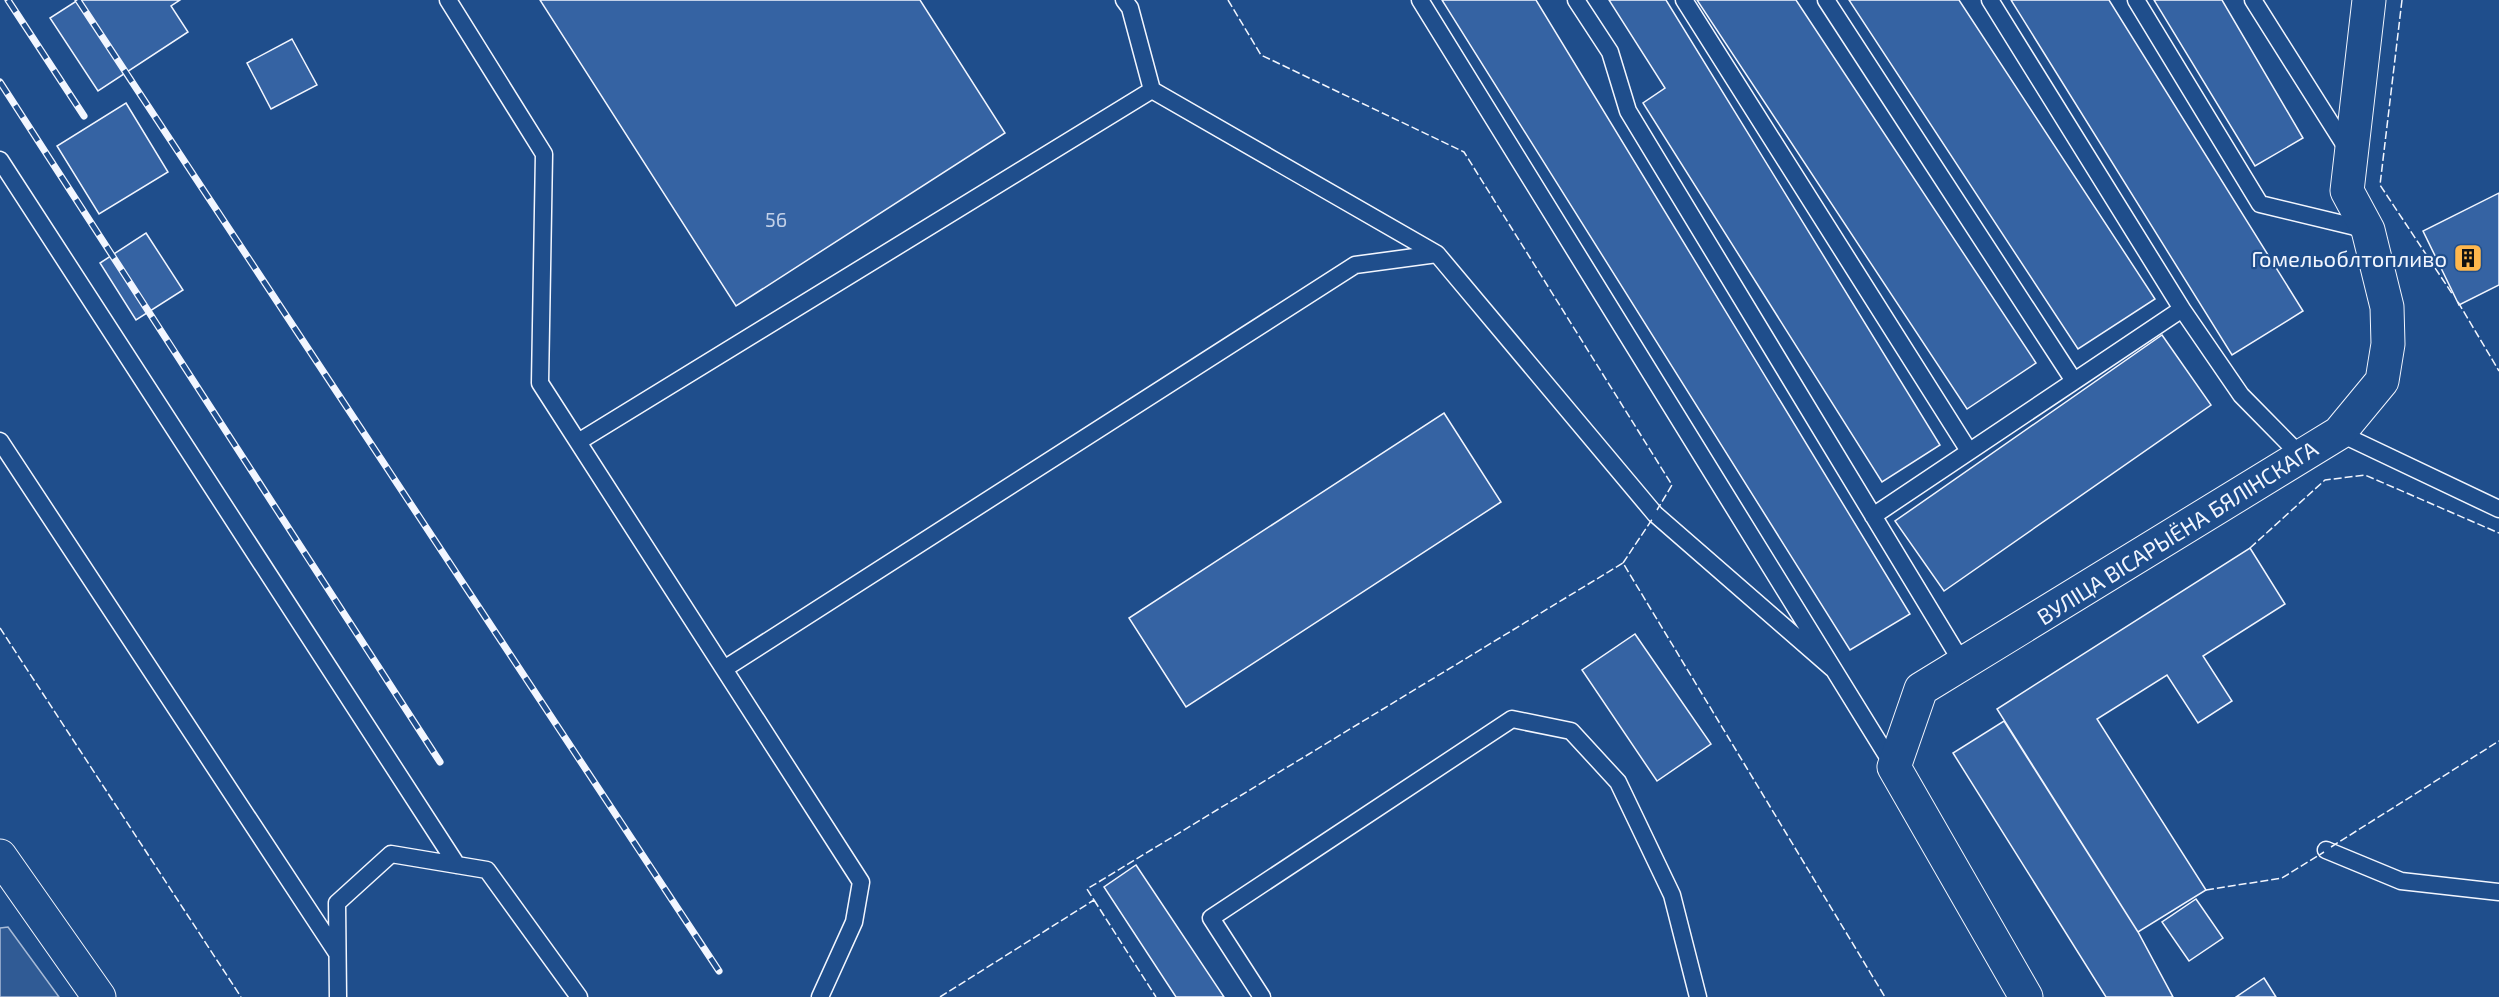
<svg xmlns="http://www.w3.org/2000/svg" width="2499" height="997" viewBox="0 0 2499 997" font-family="'Exo 2',sans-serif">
<rect width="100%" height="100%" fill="#1f4e8c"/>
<path fill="#305b95" stroke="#a8bbd7" stroke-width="1.5" d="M8 927 59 997H0V928Z"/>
<path fill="#3563a3" stroke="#f2f6ff" stroke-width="1.5" d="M78 0H180L171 6 188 32 98 91 50 18Z
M540 0H920L1005 133 736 306Z
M1442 0H1536L1910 614 1850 650Z
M1609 0H1666L1940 445 1882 482 1643 103 1665 88Z
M1697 0H1796L2036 363 1967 409Z
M1849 0H1959L2155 299 2078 349Z
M2011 0H2109L2303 311 2232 355Z
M2154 0H2222L2303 138 2255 166Z
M292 39 317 85 271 109 247 63Z
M126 103 168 172 99 214 57 146Z
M2499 193V285L2459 305 2423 231Z
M146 233 183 290 136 320 100 263Z
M2162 335 2211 405 1944 591 1895 521Z
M1444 413 1501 502 1186 707 1129 618Z
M2250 548 2285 604 2203 656 2232 701 2198 723 2167 675 2097 719 2206 890 2138 932 1997 709Z
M1635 634 1711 744 1657 781 1582 670Z
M2004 721 2138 932 2173 997H2106L1953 753Z
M1136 865 1224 997H1176L1104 887Z
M2196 899 2223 938 2189 961 2162 922Z
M2264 978 2276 997H2236Z"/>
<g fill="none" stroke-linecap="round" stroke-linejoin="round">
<g stroke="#f2f6ff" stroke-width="19">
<path id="service" d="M448 0 544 154 540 383 861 882 854 922 820 997
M1124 0 1130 8 1152 90
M1420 0 1894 767
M1576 0 1610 52 1628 111 1963 664
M1684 0 1969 451
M1826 0 2074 381
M2136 0 2260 204 2368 230
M2253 0 2349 152
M0 160 457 865
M2182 309 2241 395 2301 456
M2339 433 2499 509
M0 441 337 953
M578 442 1152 90 1437 254
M1873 516 2182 309 1990 0
M724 669 1355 265 1437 254 1655 514 1833 669
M2326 850 2401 881 2499 892
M338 997 337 903 391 854 487 870 579 997
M1262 997 1211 918 1512 719 1571 731 1618 782 1672 895 1698 997"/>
</g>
<g stroke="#f2f6ff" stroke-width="35">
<path id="minor" d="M0 856 99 997
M2026 997 1894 767 1921 689 2339 433 2382 381 2388 344 2387 307 2368 230 2347 191 2369 0"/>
</g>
<use href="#service" stroke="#1f4e8c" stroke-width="16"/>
<use href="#minor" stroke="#1f4e8c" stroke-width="33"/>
<g stroke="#f2f6ff" stroke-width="7">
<path id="rail" d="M8 0 84 116
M78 0 719 971
M0 82 440 762"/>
</g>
<use href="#rail" stroke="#1f4e8c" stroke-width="4.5" stroke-dasharray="14" stroke-linecap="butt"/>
<path stroke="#f2f6ff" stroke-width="1.5" stroke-dasharray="8 3" stroke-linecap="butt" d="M1228 0 1261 55 1464 152 1672 485 1657 510
M2402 0 2380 185 2453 295
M2458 302 2499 371
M2250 548 2325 480 2365 475 2499 533
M1623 563 1653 518
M0 628 241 997
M2331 847 2499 741
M2206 890 2282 878 2324 852
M1094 900 1156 997
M940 997 1094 900 1087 889 1623 563 1885 997"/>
</g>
<defs>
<g id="building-square" transform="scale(1.5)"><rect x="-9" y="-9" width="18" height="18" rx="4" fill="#ffb74d" stroke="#1f4e8c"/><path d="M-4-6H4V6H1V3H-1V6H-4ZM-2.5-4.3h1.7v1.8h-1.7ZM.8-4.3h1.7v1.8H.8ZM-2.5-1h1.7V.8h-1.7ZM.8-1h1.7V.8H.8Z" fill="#111"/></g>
</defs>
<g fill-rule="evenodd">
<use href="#building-square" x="2468" y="258"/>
</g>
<g text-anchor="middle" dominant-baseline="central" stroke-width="4.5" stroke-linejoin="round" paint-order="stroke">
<g font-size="20" fill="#c3d1e8">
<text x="776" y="219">56</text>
</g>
<g font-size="22" fill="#f2f6ff" stroke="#1f4e8c" text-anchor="end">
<text x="2447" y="258">Гомельоблтопливо</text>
</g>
<g font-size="22" fill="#f2f6ff" stroke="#1f4e8c">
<text transform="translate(2177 532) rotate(-32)">ВУЛІЦА ВІСАРЫЁНА БЯЛІНСКАГА</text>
</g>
</g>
</svg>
